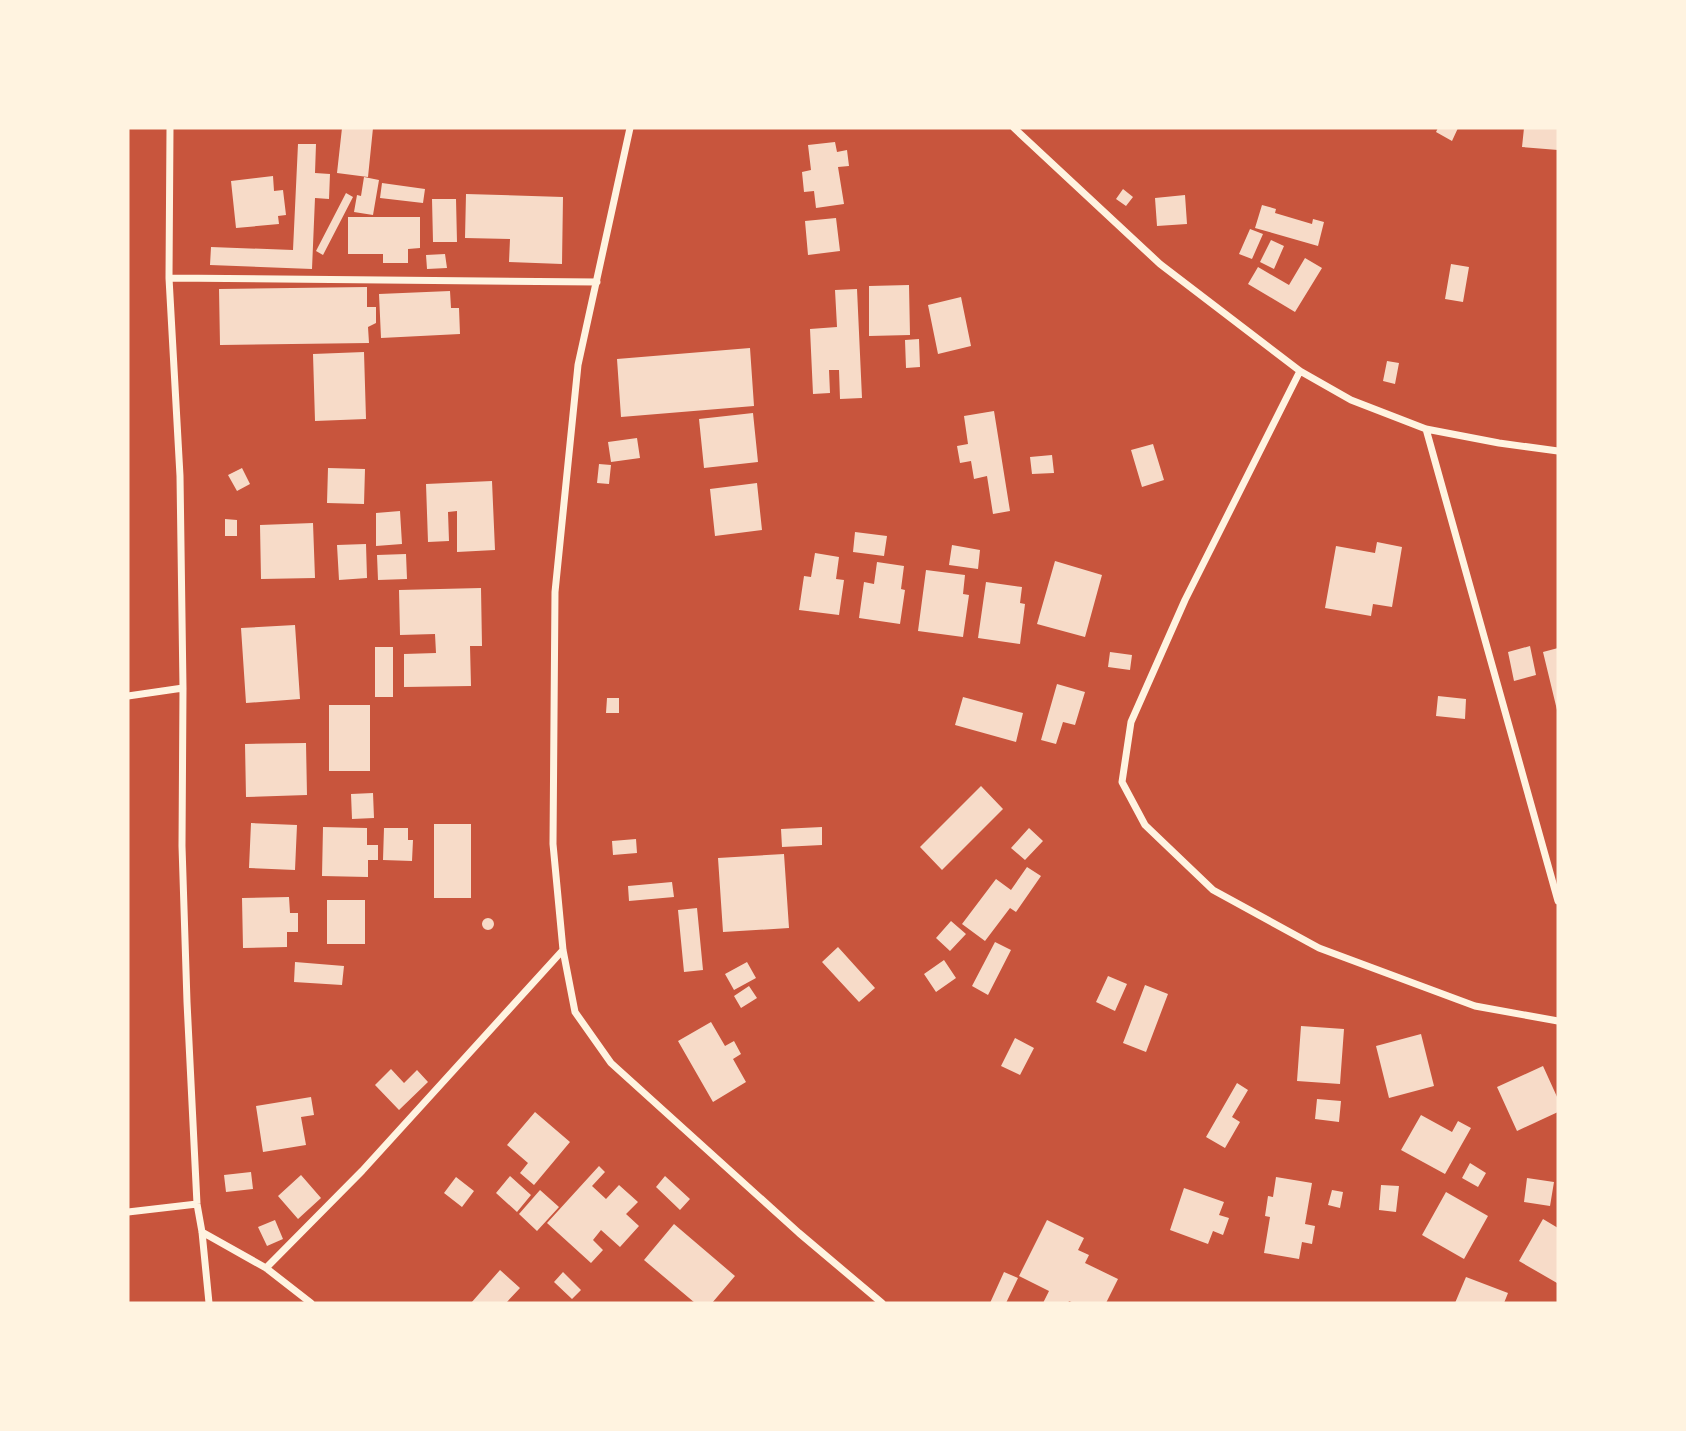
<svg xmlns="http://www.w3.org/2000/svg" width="1686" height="1431" viewBox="0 0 1686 1431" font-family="Jost,sans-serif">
<rect width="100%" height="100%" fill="#c8553d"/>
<path fill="#f7dbc8" d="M342 128H373L368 177 337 173Z
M1438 128H1458L1452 141 1436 132Z
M1524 128H1558V150L1522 147Z
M835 142 837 152 847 150 849 166 838 167 844 204 816 208 814 191 804 192 802 172 811 170 808 145Z
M298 144H316L315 173 330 174 329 199 315 198 312 269 210 265 211 247 293 250Z
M273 176 274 191 283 190 286 215 278 216 279 224 236 228 231 181Z
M364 177 379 180 373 215 354 212 357 195 361 196Z
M382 183 425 189 423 203 380 198Z
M1123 189 1133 197 1126 206 1116 199Z
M346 193 353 197 323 255 316 251Z
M466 194 563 197 562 264 509 262 510 239 465 238Z
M1185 195 1187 224 1157 226 1155 198Z
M432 199H456L457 242H433Z
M1262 205 1276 209 1275 213 1312 224 1313 219 1324 222 1318 246 1255 228Z
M348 217H420V248L408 249V263H383V254H348Z
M836 218 840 251 808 255 805 221Z
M1250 229 1263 234 1252 259 1239 254Z
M1271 240 1284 246 1274 269 1260 262Z
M445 254 447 268 427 269 426 255Z
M1305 258 1322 268 1295 312 1248 284 1258 267 1289 285Z
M1451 264 1469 267 1463 302 1445 299Z
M909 285 910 335 869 336V286Z
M367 287V307H376V323L368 327 369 343 220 345 219 289Z
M857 289 862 398 840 399 839 370H829L830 393 813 394 810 329 837 327 835 290Z
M450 291 451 308H459L460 334 381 338 379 294Z
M961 297 971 346 938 354 928 305Z
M919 339 920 367 906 368 905 340Z
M750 348 754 406 621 417 617 359Z
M364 352 366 419 315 421 313 354Z
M1387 361 1399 363 1395 384 1383 381Z
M994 411 1010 511 993 514 987 476 974 479 971 461 960 463 957 446 968 444 964 416Z
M753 413 758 462 704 468 699 419Z
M637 438 640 458 611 462 608 442Z
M1153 444 1164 480 1142 487 1131 450Z
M1052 455 1054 473 1032 474 1030 457Z
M599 464 611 465 609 484 597 483Z
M242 468 250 484 237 491 228 475Z
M328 468 365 469 364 504 327 503Z
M492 481 495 550 457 552V511L448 512 449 541 428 542 426 484Z
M757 483 762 530 715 536 710 489Z
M400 511 402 544 376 546V513Z
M225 519 237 520V536H225Z
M313 523 315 578 261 579 260 525Z
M855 532 887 536 884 556 853 552Z
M1377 542 1402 547 1392 607 1373 604 1371 616 1325 608 1336 546 1375 553Z
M366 544 367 578 339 580 337 545Z
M952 545 980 550 978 569 949 565Z
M815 553 839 557 836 579 844 580 839 615 799 610 804 576 811 577Z
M406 554 407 579 378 580 377 555Z
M1055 561 1102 575 1085 637 1037 624Z
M877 562 904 566 901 589 905 590 900 624 859 618 864 582 874 584Z
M926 570 965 575 963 594 969 595 963 637 918 631Z
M986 582 1022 587 1020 603 1025 604 1020 644 978 638Z
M481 588 482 646H470L471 686 404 687V654L436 653 435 634 400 635 399 590Z
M295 625 300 699 246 703 241 628Z
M1530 646 1536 675 1514 681 1508 652Z
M375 647H393V697H375Z
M1558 648V710H1557L1543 652Z
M1110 652 1132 655 1130 670 1108 667Z
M1057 684 1085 692 1075 725 1063 722 1056 744 1041 740Z
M1438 696 1466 699 1465 719 1436 716Z
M963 697 1023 713 1016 742 955 725Z
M607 698H619V713H606Z
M329 705H370V771H329Z
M306 743 307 795 246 797 245 744Z
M981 786 1003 809 942 870 920 847Z
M373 793 374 818 352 819 351 794Z
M251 823 297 825 295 870 249 868Z
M434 824H471V898H434Z
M323 827 367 828V845H378V860H368V877L322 876Z
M822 827V845L782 847 781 829Z
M384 828H408V840H413L412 861 383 860Z
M1029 828 1043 841 1025 860 1011 848Z
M636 839 637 853 613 855 612 841Z
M784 854 789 928 723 932 718 858Z
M1027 867 1041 876 1016 912 1010 908 985 941 962 924 996 879 1011 890Z
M672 882 674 897 629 901 628 886Z
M289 897 290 913H298V932H287V947L243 948 242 898Z
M327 900H365V944H327Z
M697 908 703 970 684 972 678 910Z
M482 924a6 6 0 1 1 12 0a6 6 0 1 1-12 0Z
M951 921 966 934 950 951 936 938Z
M995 942 1011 950 988 995 972 986Z
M838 947 875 988 859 1002 822 962Z
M944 960 956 978 936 992 924 974Z
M295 962 344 966 342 985 294 982Z
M747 962 756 978 734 990 725 974Z
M1108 976 1127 984 1115 1011 1096 1002Z
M1145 985 1168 994 1146 1052 1123 1043Z
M749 986 757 998 741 1008 734 996Z
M711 1022 725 1046 734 1041 741 1054 733 1059 746 1082 713 1102 678 1041Z
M1301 1026 1344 1029 1340 1084 1297 1081Z
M1421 1034 1434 1086 1389 1098 1376 1046Z
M1015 1038 1034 1048 1020 1075 1001 1066Z
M1543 1066 1558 1099V1112L1517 1131 1497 1087Z
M391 1069 404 1083 417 1070 428 1082 399 1110 375 1085Z
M1237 1083 1248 1090 1232 1117 1240 1122 1225 1148 1206 1137Z
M311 1097 314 1115 301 1117 306 1145 263 1152 256 1106Z
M1317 1099 1341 1101 1339 1122 1315 1119Z
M535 1112 570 1142 534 1185 520 1173 528 1163 507 1145Z
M1421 1115 1452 1132 1458 1121 1471 1128 1445 1174 1401 1150Z
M1470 1163 1486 1173 1478 1187 1462 1178Z
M599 1166 605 1172 592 1186 606 1199 619 1185 638 1202 626 1214 639 1226 620 1247 601 1230 593 1240 603 1250 591 1263 547 1223Z
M251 1172 253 1189 226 1192 224 1175Z
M301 1175 321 1198 298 1219 278 1196Z
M510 1176 531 1195 517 1212 496 1193Z
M665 1176 690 1199 680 1210 656 1187Z
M456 1177 474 1191 462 1207 444 1193Z
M1276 1177 1312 1183 1305 1224 1315 1226 1312 1244 1302 1242 1299 1259 1264 1253 1270 1217 1265 1216 1268 1196 1273 1197Z
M1527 1178 1554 1182 1550 1206 1524 1202Z
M1381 1185 1399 1186 1396 1212 1379 1210Z
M1184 1188 1224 1202 1219 1215 1229 1218 1223 1235 1213 1231 1208 1244 1170 1230Z
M540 1190 559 1207 537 1231 519 1214Z
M1332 1190 1343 1192 1340 1208 1328 1205Z
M1446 1192 1488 1216 1464 1259 1422 1235Z
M1543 1219 1558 1228V1280L1557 1283 1519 1261Z
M275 1220 283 1239 267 1246 258 1227Z
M1047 1220 1084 1238 1078 1250 1089 1255 1085 1263 1118 1279 1106 1303H1074L1069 1301 1068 1303H1043L1049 1291 1019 1276Z
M674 1224 735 1276 712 1303H695L644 1260Z
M500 1270 520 1288 506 1303H471Z
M563 1272 581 1290 572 1299 554 1282Z
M1004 1272 1018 1278 1006 1303H990Z
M1466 1277 1508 1293 1504 1303H1455Z"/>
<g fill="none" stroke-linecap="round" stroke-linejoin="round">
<path stroke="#fff3e0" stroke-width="7" d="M170 128 169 278 180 476 183 688 182 846 187 1002 197 1204 202 1232 209 1303
M630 128 578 365 555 592 553 844 563 950 575 1012 611 1063 799 1233 882 1303
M1014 128 1160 264 1300 371 1351 400 1426 429 1499 443 1558 451
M169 278 597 282
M1300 371 1185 600 1131 722 1122 782 1145 825 1213 890 1319 948 1475 1006 1558 1021
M1426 429 1558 901
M128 696 183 688
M128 1212 197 1204
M202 1232 266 1268 311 1303
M266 1268 362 1171 563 950"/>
</g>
<rect width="1686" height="1431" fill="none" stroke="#fff3e0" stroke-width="259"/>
</svg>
